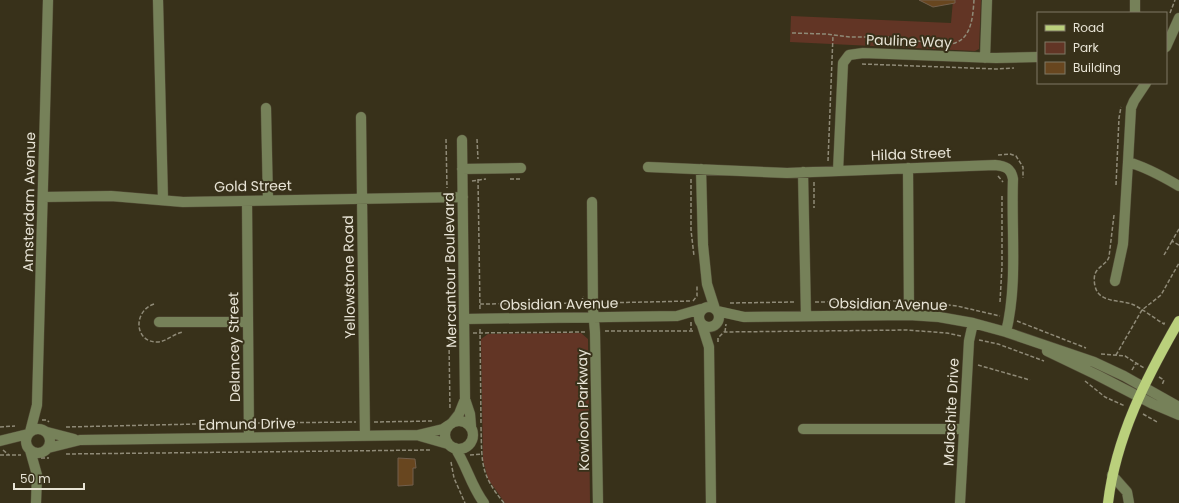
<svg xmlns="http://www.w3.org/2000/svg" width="1179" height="503" viewBox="0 0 1179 503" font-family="Poppins,sans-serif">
<rect width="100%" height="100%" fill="#38311a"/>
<path fill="#623525" d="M953 0H981L979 49 975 51 790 42 791 16 951 23Z
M581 333 588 339 590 503H505L488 479 483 460 481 339 488 334Z"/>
<path fill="#68461f" stroke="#725f4c" d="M919 0H955V3L933 7Z
M398 458 415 459 416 468H413V485L398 486Z"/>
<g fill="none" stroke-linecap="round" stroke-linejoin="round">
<g stroke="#544e38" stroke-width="11">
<path id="minor" d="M158 0 163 200
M1135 13V0
M1166 47 1179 18
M985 58 987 0
M1146 83 1134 101 1131 108 1128 162C1146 167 1162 176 1179 186
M266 108 268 200
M361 117 365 436
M462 140 465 399 470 414 471 426
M648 167 787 173 995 165C1005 166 1011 168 1013 179 1011 229 1018 284 1006 332
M908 168 909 315
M462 169 521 168
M701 169 703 245 707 284 715 309
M838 171 843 63 849 55 863 53 996 58 1038 57
M803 172 806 316
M43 197 111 196 183 202 463 197
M247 201 249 437
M592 202 593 309 595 332 598 503
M1115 281 1123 244 1128 162
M699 317a10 10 0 1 1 20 0a10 10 0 1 1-20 0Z
M717 311 744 317 909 315 939 317 973 323 1006 332 1094 362 1124 376 1179 407
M465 319 677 316 701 309
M159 322H248
M702 325 709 347 711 503
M1047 351 1097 375 1153 404 1179 415
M445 435a14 14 0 1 1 28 0a14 14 0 1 1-28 0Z
M452 423 459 414 465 399
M26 441a12 12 0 1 1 24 0a12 12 0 1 1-24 0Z
M803 429H964
M30 432 37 405 48 0
M47 432 74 439
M420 436 448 444
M0 441 28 434
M48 448 80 440 418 435 443 429 449 425
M455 448C467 466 471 486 484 503
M30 450 37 475 36 503
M1112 475 1127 492 1129 503
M960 503 969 341 973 323"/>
</g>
<g stroke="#544e38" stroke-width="11">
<path id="major" d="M1108 503C1116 437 1146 378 1179 321"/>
</g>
<path stroke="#8f8a77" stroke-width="1.5" stroke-dasharray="4 2" stroke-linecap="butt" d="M1170 13 1175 0
M792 33 825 34 850 37H888L947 45C950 44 954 44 957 42 972 36 973 14 974 0
M862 64 997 69 1014 68
M446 139 447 188
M477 139 478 159
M998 155 1010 154 1016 156 1023 167V178
M828 161 833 35
M998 176 1003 182
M478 179 480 309
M510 179H522
M691 179V230L694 256
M472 181 486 179
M814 182V208
M1116 185 1119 118 1121 107
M447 206 450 410
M1114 215 1109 257C1107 264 1098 266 1095 274 1094 277 1094 282 1095 286 1099 304 1121 299 1134 305 1144 310 1154 318 1164 324L1165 321
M1179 229 1172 241 1179 245
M1164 255 1172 241
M693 301 697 296V286
M917 301 957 306 1000 316
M815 302 900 301
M1000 302 1002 266V196
M602 303 690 301
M730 303 796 302
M154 304C133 311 134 342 157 342 166 342 173 334 183 332
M480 304 584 303
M581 308 583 296
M1017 321 1086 348
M691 322V330
M480 329 481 423
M605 331H693
M725 332 726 324
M473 333 585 332
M979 340 998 344 1044 361
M718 342V338L724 332 907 330 947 333 961 336
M1101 354 1125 356 1144 368
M1116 355 1142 310 1161 295 1179 263
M978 365 1030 380
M1132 370 1136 363
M1159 377 1164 380 1162 385
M1085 381 1105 397 1125 406
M1143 414 1157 422
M42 420H47L49 422
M374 422 432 421
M258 423 356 422
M0 427 15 426
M66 427 240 423
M481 427C482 463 480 474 504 503
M3 450 9 455
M66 454 430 450
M0 455H21
M470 455 482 454
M41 458H49
M451 462 454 478 465 503"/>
<use href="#minor" stroke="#768159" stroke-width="10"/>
<use href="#major" stroke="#bad07c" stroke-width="10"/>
</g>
<g text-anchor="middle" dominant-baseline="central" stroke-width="4" stroke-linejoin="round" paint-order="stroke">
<g font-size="14" fill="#e8e4d6" stroke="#38311a">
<text transform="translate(909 41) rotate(2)">Pauline Way</text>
<text transform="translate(911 154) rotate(-2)">Hilda Street</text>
<text transform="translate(253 186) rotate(-1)">Gold Street</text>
<text transform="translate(29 202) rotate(-89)">Amsterdam Avenue</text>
<text transform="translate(450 270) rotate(-91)">Mercantour Boulevard</text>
<text transform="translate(349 277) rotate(-91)">Yellowstone Road</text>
<text transform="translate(559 304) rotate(-1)">Obsidian Avenue</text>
<text transform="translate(888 304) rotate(1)">Obsidian Avenue</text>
<text transform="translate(234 347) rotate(-91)">Delancey Street</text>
<text transform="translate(583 410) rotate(-91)">Kowloon Parkway</text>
<text transform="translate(951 412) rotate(-87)">Malachite Drive</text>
<text transform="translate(247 424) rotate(-1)">Edmund Drive</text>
</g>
</g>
<rect x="1037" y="12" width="130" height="72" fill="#38311a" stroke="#7e7965"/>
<rect x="1045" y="25" width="20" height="6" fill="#bad07c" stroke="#7e7965"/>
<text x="1073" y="32" font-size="12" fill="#e8e4d6">Road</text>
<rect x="1045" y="42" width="20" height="12" fill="#623525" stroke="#7e7965"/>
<text x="1073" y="52" font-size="12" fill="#e8e4d6">Park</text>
<rect x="1045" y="62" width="20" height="12" fill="#68461f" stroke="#7e7965"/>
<text x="1073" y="72" font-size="12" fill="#e8e4d6">Building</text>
<path d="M14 483v6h70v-6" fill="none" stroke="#e8e4d6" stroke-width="2"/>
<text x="20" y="483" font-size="12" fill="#e8e4d6" stroke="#38311a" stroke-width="3" paint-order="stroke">50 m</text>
</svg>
